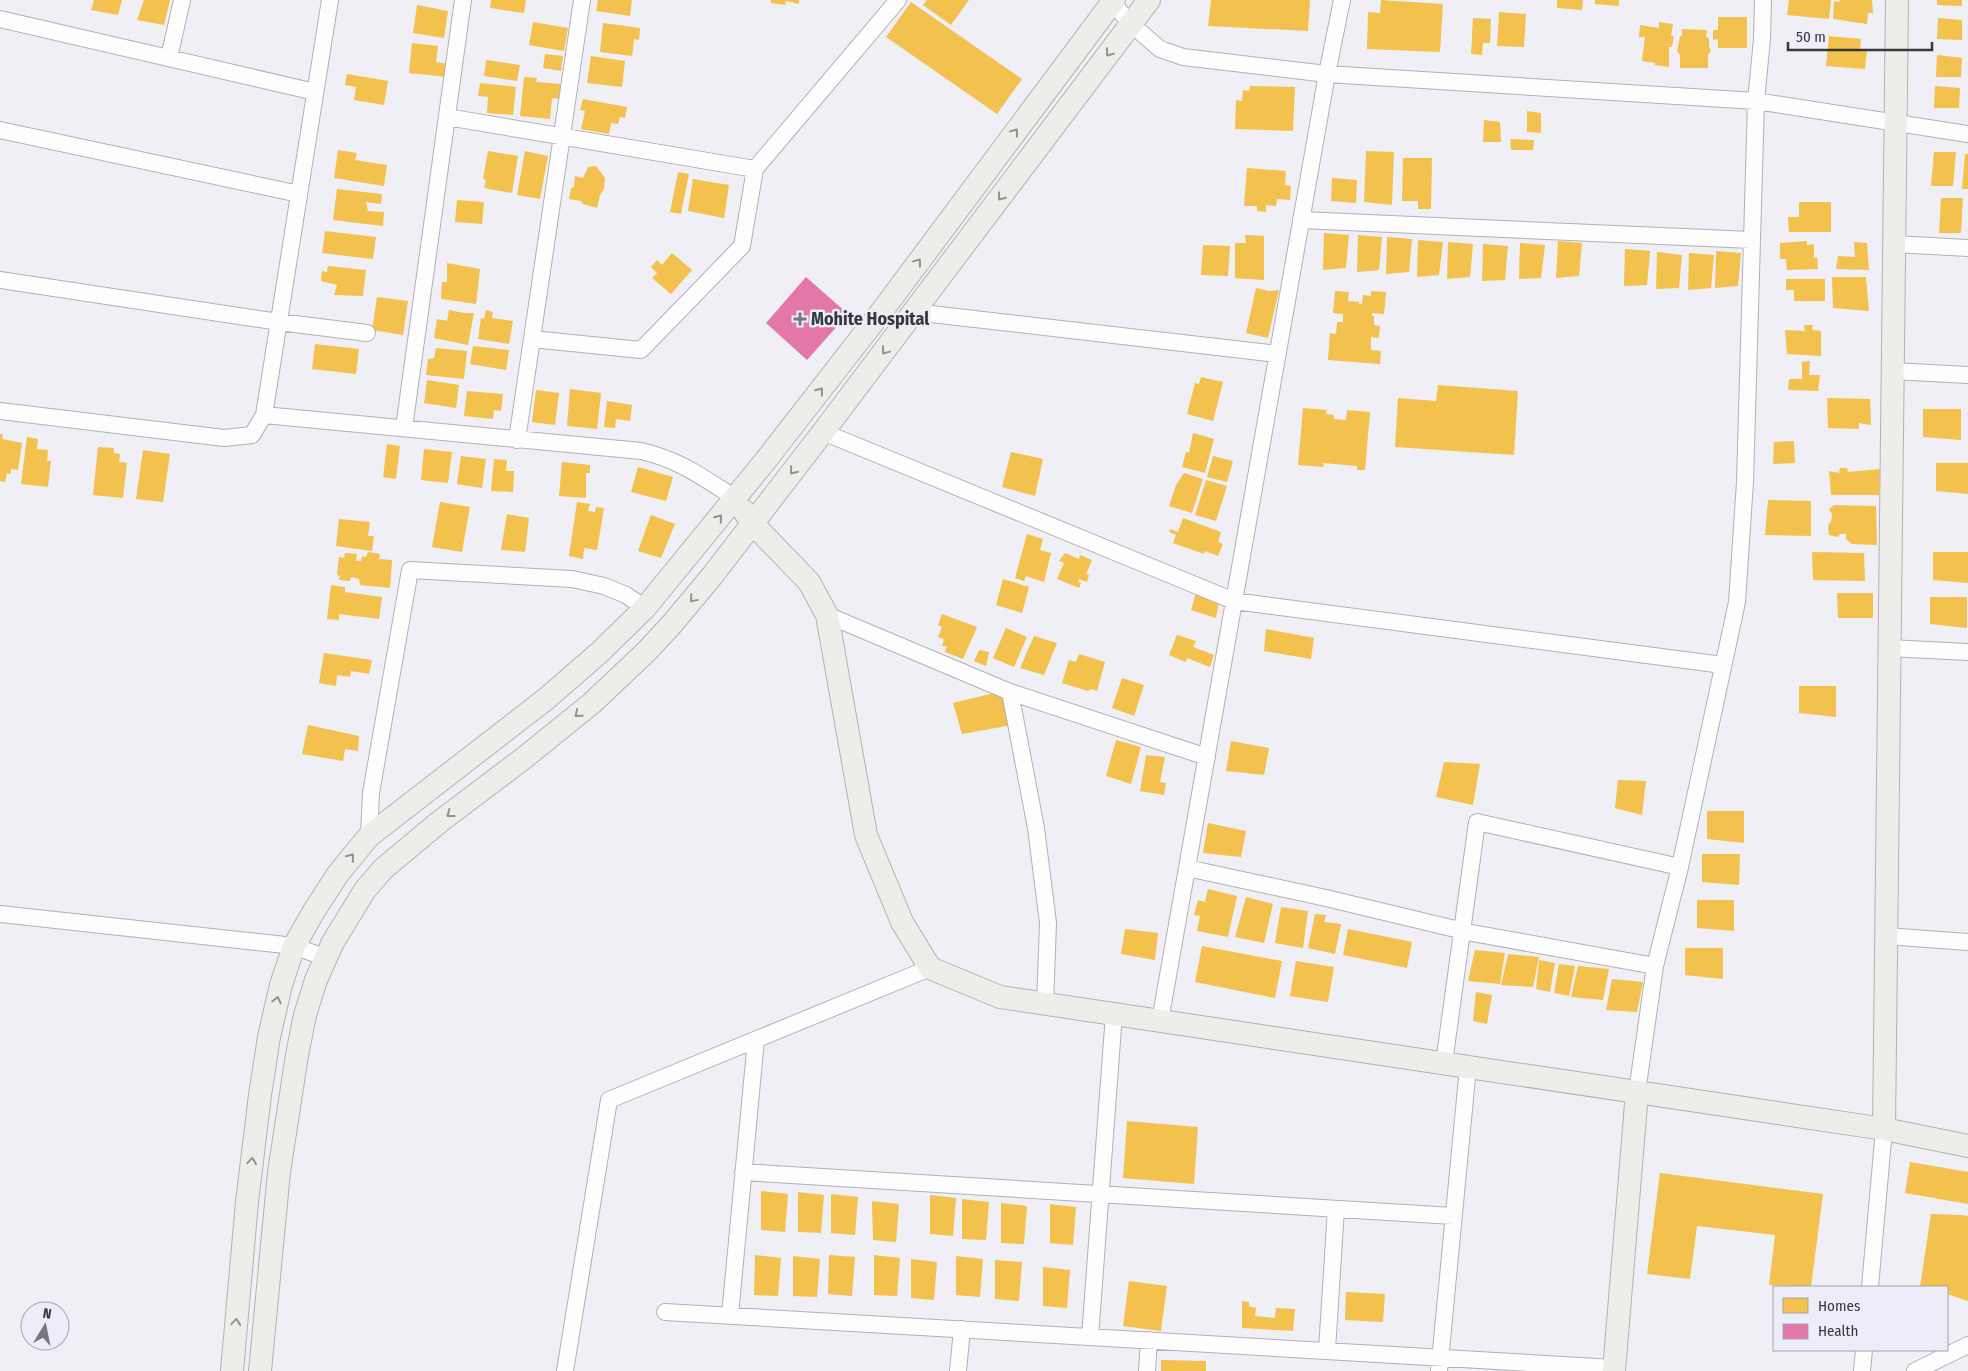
<svg xmlns="http://www.w3.org/2000/svg" width="1968" height="1371" viewBox="0 0 1968 1371" font-family="'Fira Sans Condensed',sans-serif">
<rect width="100%" height="100%" fill="#efeff5"/>
<path fill="#f2c14e" d="M94 0H122L118 15 91 10Z
M144 0H170L164 25 137 20Z
M491 0H526L524 13 490 8Z
M598 0H632L630 16 596 11Z
M771 0H799V4L786 1 785 5 771 3Z
M927 0H969L951 25 923 5Z
M1211 0H1310L1308 31 1208 26Z
M1381 0 1443 4 1440 52 1367 49 1368 12 1380 13Z
M1557 0H1583L1582 10 1557 8Z
M1595 0H1619V6L1595 4Z
M1789 0H1831L1829 19 1787 15Z
M1840 0H1872L1873 13H1868L1867 24 1833 19 1834 1 1840 2Z
M1937 0H1962V6L1937 5Z
M911 2 1022 79 997 114 886 37Z
M417 5 448 11 444 38 413 33Z
M1499 12 1526 14 1524 47 1497 46Z
M1718 17H1747V48H1718V39L1713 40V30H1718Z
M1473 18 1491 19 1490 43H1483L1482 55 1471 54Z
M1938 18 1962 20V40L1937 39Z
M533 22 568 28 564 51 529 45Z
M1659 22 1673 24 1671 36H1674L1672 47H1669V67L1655 65V63L1642 61 1645 37H1639L1640 25 1659 28Z
M603 23 640 28 639 40 634 39 632 56 600 52Z
M1682 29 1707 30 1706 37 1709 38V46L1711 51 1708 55V68H1680V55L1677 51 1680 36H1682Z
M1829 36 1861 39 1860 50H1867L1865 69 1826 66Z
M412 43 438 46 436 62 449 64 447 77 409 73Z
M545 54 563 56 561 71 543 68Z
M1937 55 1962 58 1961 77H1936Z
M591 56 625 61 622 87 587 83Z
M486 60 520 65 517 81 484 76Z
M347 74 388 81 384 105 354 100 356 87 345 85Z
M524 77 537 78 536 82 561 84 560 99 552 98 550 119 520 116Z
M480 83 516 87 513 115 487 113 488 97 478 96Z
M1250 86 1295 87 1293 131 1235 129 1236 100 1242 101 1243 90 1249 91Z
M1935 86 1960 88 1959 108H1934Z
M583 99 627 107 625 118 620 117 618 124 611 123 609 134 581 129 585 111 580 110Z
M1527 111 1541 113V133L1527 132Z
M1484 120 1500 122 1501 142H1483Z
M1510 139 1534 140 1533 150H1511Z
M338 150 357 153 355 160 387 165 384 186 334 178Z
M488 151 518 156 512 193 484 188 486 180 483 179Z
M525 151 548 156 540 199 517 195Z
M1366 151 1394 152 1392 205 1364 202Z
M1934 152H1956L1953 186H1931Z
M1965 154H1968V189H1962Z
M1403 158H1432L1431 209H1418V201H1402Z
M596 166 605 178 604 189 600 195 597 208 583 204 581 201 569 199 571 188 574 187 575 176 583 178 588 167Z
M1247 168 1286 171 1285 185 1291 186 1290 200 1277 199 1276 206 1266 205V212L1257 211V206H1244Z
M678 172 689 174 681 214 670 212Z
M1332 178 1357 180 1356 203 1331 201Z
M693 179 729 185 724 218 688 211Z
M337 189 382 194 381 204 366 202 368 211 384 212 383 226 333 220Z
M1941 198H1963L1961 233H1939Z
M457 200 484 202 482 224 455 222Z
M1799 202H1831V232H1789L1788 217H1799Z
M325 231 376 237 373 259 322 253Z
M1324 233 1349 235 1346 268 1323 270Z
M1245 235 1264 236V280L1235 278V243H1246Z
M1358 235 1382 237 1379 270 1357 272Z
M1387 237 1412 239 1409 272 1386 274Z
M1418 240 1443 242 1439 275 1417 277Z
M1558 241 1582 243 1579 276 1556 278Z
M1807 241V245L1814 244V258L1817 257 1818 269 1787 270 1786 259H1780V243Z
M1448 242 1473 244 1470 277 1447 279Z
M1854 242 1867 243 1869 270 1836 269 1838 256 1855 257Z
M1520 243 1545 245 1541 278 1519 279Z
M1483 244 1508 246 1505 280 1482 281Z
M1203 245 1230 246 1228 276 1201 275Z
M1625 249 1650 251 1647 285 1624 286Z
M1716 251 1741 253 1738 286 1715 288Z
M1657 252 1682 255 1679 288 1656 289Z
M672 253 692 270 671 294 652 278 657 273 651 267 657 260 662 265Z
M1689 253 1714 255 1711 288 1688 290Z
M447 263 480 269 476 304 441 299 442 282H447Z
M328 266 366 270 363 296 334 295 337 285 321 281 322 271 327 272Z
M1832 277H1866L1869 311 1833 308Z
M1786 279H1825V301H1794V290H1786Z
M1256 288 1269 291 1279 290 1268 338 1246 333Z
M1335 291 1349 292 1348 301 1359 302V304H1362L1363 295 1371 296V291L1386 292 1384 314 1372 313V316H1374V325L1380 326 1379 338 1371 337V350L1381 351 1380 364 1328 360 1330 333 1336 334 1337 322H1343V314L1333 313Z
M377 297 408 301 403 335 372 330Z
M449 310 464 313H474L468 345 434 338 437 319 447 321Z
M486 310 493 312 492 318 513 321 509 344 478 339 481 318 484 319Z
M1804 325H1813L1812 330 1821 331V356L1787 354 1785 330 1805 331Z
M315 344 359 349 356 374 312 369Z
M473 346 509 350 506 370 470 364Z
M436 348 467 351 464 379 426 375 428 359 434 358Z
M1810 361 1809 375H1820L1818 391 1788 390 1789 379H1802V362Z
M1201 377 1223 382 1213 421 1187 414 1195 383 1199 384Z
M427 380 459 385 456 408 424 403Z
M1438 385 1518 391 1514 455 1395 447 1398 398 1436 401Z
M570 389 601 393 597 429 567 426Z
M536 390 559 393 555 425 532 422Z
M467 391 503 394 501 411 494 410 493 419 464 416Z
M1827 398 1870 399 1871 425 1859 423V429L1828 428Z
M607 401 632 405 630 421 616 419 615 428 604 427Z
M1303 408 1327 410 1326 414 1334 415V419L1346 420 1347 410 1370 412 1365 470H1357V466L1323 463 1324 467 1298 465Z
M1923 409H1961V440L1923 437Z
M1193 433 1214 439 1205 473 1182 467 1186 452 1189 453Z
M0 434H3L2 439 22 443 18 470 11 469V474L7 473 5 482 0 481Z
M27 437 38 439 37 449 48 450 47 461H51L48 487 21 484Z
M1794 441 1795 463 1773 464 1774 442Z
M387 444 400 446 396 479 383 477Z
M98 447 114 448V453L120 454 119 462 127 463 123 498 93 495Z
M424 449 452 452 448 483 421 480Z
M143 450 170 454 163 502 136 499Z
M1011 452 1043 459 1035 496 1002 487Z
M461 456 486 459 482 488 457 484Z
M1213 456 1233 461 1227 482 1207 477Z
M494 459 507 460 506 471H514L513 492 491 491Z
M562 462 590 465V473H586V498L559 496Z
M1936 463H1968V494L1936 491Z
M638 467 673 477 666 501 631 492Z
M1840 468H1847L1848 472 1880 469 1879 495H1831L1829 471 1839 473Z
M1184 473 1203 479 1192 513 1169 506 1176 485Z
M1206 480 1227 486 1216 521 1195 515Z
M1768 500 1811 501V536L1765 535Z
M440 502 470 507 462 552 432 547Z
M577 502 590 504 588 511 595 512 596 507 604 508 597 550 584 548 583 559 569 556Z
M1834 505 1876 506 1877 545 1852 544 1846 539V534H1840L1838 537 1829 535 1828 528 1829 523 1831 522 1832 514 1829 509Z
M507 514 529 518 525 552 501 550Z
M651 515 675 524 661 558 638 551Z
M1183 518 1221 532 1218 542 1223 544 1218 556 1205 551 1204 554 1173 543 1176 535 1169 532 1170 529 1178 532Z
M339 519 370 522 368 536H374L372 551 336 546Z
M1027 534 1043 539 1040 550 1051 553 1044 582 1026 576 1024 581 1015 578Z
M368 552 380 554 379 559 392 560 390 588 360 585 359 579 351 577 350 581 339 580 340 576 337 575 339 557 344 558 345 553 357 554 356 561H361L362 556 366 557Z
M1812 552 1864 553 1865 581 1813 580Z
M1933 552H1968V583L1933 580Z
M1065 553 1079 559 1080 555 1092 560 1086 574 1089 575 1087 582 1079 579 1078 582 1081 583 1079 588 1057 579 1064 563 1059 561Z
M1003 579 1029 587 1022 613 996 605Z
M331 585 345 587V592L382 597 379 619 339 614V620L327 619Z
M1196 593 1219 601 1216 618 1191 610Z
M1837 593H1873V618H1838Z
M1930 597H1967V628L1930 624Z
M942 614 977 627 963 659 945 652 947 646H942L944 639 938 637 942 627 938 625Z
M1006 628 1027 637 1014 667 993 658Z
M1266 629 1314 638 1311 659 1264 651Z
M1177 635 1196 641 1193 647 1214 655 1210 667 1187 658 1186 662 1169 655Z
M1034 636 1057 643 1044 675 1020 668Z
M979 650 989 652 986 666 974 661Z
M324 653 372 660 369 674 351 671 350 677 337 675 336 686 319 683Z
M1079 654 1105 662 1097 691 1091 689 1088 691 1062 683 1069 660 1076 662Z
M1122 678 1144 685 1134 716 1112 708Z
M1799 686H1836V717L1799 713Z
M1002 691 1012 725 962 734 953 703Z
M308 725 359 736 358 751 345 749 343 761 302 754Z
M1116 740 1141 747 1131 784 1106 776Z
M1231 741 1269 748 1264 775 1226 771Z
M1146 755 1165 757 1160 782 1166 783 1164 795 1140 791Z
M1444 762 1480 764 1473 805 1436 797Z
M1618 780 1646 781 1642 815 1615 808Z
M1707 811H1744V843L1707 839Z
M1208 823 1246 831 1241 857 1203 853Z
M1702 854H1740L1739 885 1702 882Z
M1208 889 1237 896 1228 937 1197 931 1200 916 1194 915 1198 900 1205 902Z
M1246 897 1273 904 1264 943 1235 937Z
M1697 900H1734V931L1697 928Z
M1281 907 1308 911 1303 948 1275 943Z
M1315 914 1326 915 1324 922 1341 924 1335 954 1308 948Z
M1125 929 1158 933 1155 960 1121 954Z
M1348 929 1412 942 1407 968 1343 955Z
M1202 946 1282 961 1275 998 1195 982Z
M1685 948H1723V979L1685 975Z
M1475 950 1505 953 1500 984 1468 981Z
M1508 954 1539 957 1533 987 1501 985Z
M1539 960 1555 963 1550 992 1536 989Z
M1296 961 1334 967 1328 1002 1290 996Z
M1559 964 1575 966 1569 996 1554 993Z
M1578 966 1609 969 1603 1000 1571 997Z
M1612 979 1643 982 1637 1012 1606 1010Z
M1476 992 1492 995 1487 1024 1473 1021Z
M1127 1121 1198 1127 1194 1184 1123 1178Z
M1910 1162 1968 1172V1204L1905 1193Z
M1660 1173 1823 1194 1811 1287 1769 1285 1775 1235 1697 1226 1690 1279 1647 1274Z
M761 1191 788 1194 785 1232 761 1230Z
M798 1192 824 1195 821 1233 798 1232Z
M831 1194 858 1197 855 1235 831 1233Z
M930 1195 956 1198 953 1236 930 1234Z
M962 1199 989 1202 986 1240 962 1239Z
M872 1201 899 1204 896 1242 873 1240Z
M1001 1203 1027 1206 1024 1244 1001 1243Z
M1050 1204 1076 1207 1073 1245 1050 1243Z
M1931 1214 1962 1215 1968 1216V1301L1947 1294V1287H1920Z
M755 1255 781 1258 778 1296 754 1295Z
M829 1255 855 1257 852 1296 828 1294Z
M874 1255 900 1258 897 1296 874 1295Z
M793 1256 820 1259 817 1297 793 1296Z
M956 1256 983 1259 980 1297 956 1295Z
M911 1259 937 1262 934 1300 911 1298Z
M995 1260 1022 1262 1019 1301 995 1299Z
M1043 1267 1070 1270 1067 1308 1043 1306Z
M1129 1281 1167 1286 1161 1331 1123 1326Z
M1346 1292 1385 1294 1383 1322 1345 1320Z
M1242 1301 1249 1302V1306L1256 1308 1255 1316 1275 1318 1276 1308 1295 1309 1293 1331 1242 1328Z
M1161 1360 1206 1361V1371H1161Z"/>
<path fill="#e377a8" d="M806 277 848 314 807 360 766 323Z"/>
<g fill="none" stroke-linecap="round" stroke-linejoin="round">
<g stroke="#b1b1b6" stroke-width="18">
<path id="street" d="M1110 0 1131 24 1160 49 1183 57 1327 74 1756 101 1968 134
M0 19 315 92
M169 58 182 0
M447 117 755 169 742 246 641 350 532 339
M0 130 299 194
M755 169 898 0
M1301 220 1752 240
M1894 244 1968 248
M0 280 279 322 367 333
M914 312 1277 354
M1893 371 1968 375
M0 411 224 438 252 435 264 415 330 0
M264 415 641 451C680 460 702 477 735 498
M404 428 463 0
M823 432 1234 601 1723 665
M517 440 582 0
M827 615 1010 692 1207 757
M1889 648 1968 652
M1010 692 1036 828 1048 923 1045 1004
M369 836 371 793 410 570 572 579 604 586 626 595 645 608
M1187 868 1326 898 1472 933 1655 966
M0 914 294 946 326 958
M1886 936 1968 942
M1160 1021 1327 74 1342 0
M1444 1063 1477 822 1680 867
M1637 1092 1655 966 1680 867 1737 602 1745 482 1756 101 1762 39 1763 0
M743 1172 1453 1216
M1870 1287 1884 1129
M665 1312 1614 1368
M730 1315 756 1040
M1090 1337 1114 1014
M1327 1350 1336 1209
M565 1371 609 1100 930 968
M958 1371 962 1329
M1147 1371 1149 1340
M1439 1371 1468 1067
M1862 1371 1864 1350
M1915 1371 1968 1345"/>
</g>
<g stroke="#b1b1b6" stroke-width="24">
<path id="secondary" d="M744 511 752 523 809 582 827 615 866 835 902 922 930 968 1000 997 1884 1129 1968 1146
M1884 1129 1897 0
M232 1371 247 1202 260 1095 269 1037 281 985 294 946 314 911 338 874 369 836 546 699 600 652 645 608 766 460 885 307 1114 0
M260 1371 279 1172 297 1055 305 1015 316 980 333 942 365 890 383 869 438 823 524 758 592 703 647 651 672 624 712 576 823 432 1149 0
M1614 1371 1637 1092"/>
</g>
<use href="#street" stroke="#fdfdfe" stroke-width="16"/>
<use href="#secondary" stroke="#efedea" stroke-width="22"/>
</g>
<defs><path id="oneway-chevron" d="M-2-3.5L2.5 0L-2 3.5" fill="none" stroke-width="1.6" stroke-linecap="round" stroke-linejoin="round" transform="scale(1.25)"/></defs>
<g stroke="#939293">
<use href="#oneway-chevron" transform="translate(1109 53) rotate(127)"/>
<use href="#oneway-chevron" transform="translate(1015 132) rotate(-53)"/>
<use href="#oneway-chevron" transform="translate(1001 197) rotate(127)"/>
<use href="#oneway-chevron" transform="translate(918 262) rotate(-53)"/>
<use href="#oneway-chevron" transform="translate(885 351) rotate(127)"/>
<use href="#oneway-chevron" transform="translate(820 391) rotate(-52)"/>
<use href="#oneway-chevron" transform="translate(793 471) rotate(128)"/>
<use href="#oneway-chevron" transform="translate(719 518) rotate(-51)"/>
<use href="#oneway-chevron" transform="translate(693 599) rotate(130)"/>
<use href="#oneway-chevron" transform="translate(578 714) rotate(141)"/>
<use href="#oneway-chevron" transform="translate(450 814) rotate(143)"/>
<use href="#oneway-chevron" transform="translate(351 857) rotate(-51)"/>
<use href="#oneway-chevron" transform="translate(277 1000) rotate(-77)"/>
<use href="#oneway-chevron" transform="translate(252 1161) rotate(-83)"/>
<use href="#oneway-chevron" transform="translate(236 1322) rotate(-85)"/>
</g>
<path fill="#77787d" stroke="#ecedf8" stroke-width="2" d="M797.5 311.5h5v5h5v5h-5v5h-5v-5h-5v-5h5z"/>
<g text-anchor="middle" dominant-baseline="central" stroke-width="5" stroke-linejoin="round" paint-order="stroke">
<g font-size="18" font-weight="bold" fill="#37383c" stroke="#ecedf8" text-anchor="start">
<text x="811" y="319">Mohite Hospital</text>
</g>
</g>
<rect x="1773" y="1286" width="175" height="65" fill="#ecedf8" stroke="#a4a5ad"/>
<rect x="1783" y="1298" width="25" height="15" fill="#f2c14e" stroke="#a4a5ad"/>
<text x="1818" y="1311" font-size="15" fill="#37383c">Homes</text>
<rect x="1783" y="1324" width="25" height="15" fill="#e377a8" stroke="#a4a5ad"/>
<text x="1818" y="1336" font-size="15" fill="#37383c">Health</text>
<g transform="translate(45 1326) rotate(10)"><circle r="24" fill="#ecedf8" stroke="#a4a5ad"/>
<path d="M0-4L9 19L0 12L-9 19Z" fill="#77787d"/>
<text y="-8" font-size="14" font-weight="bold" text-anchor="middle" fill="#37383c">N</text>
</g>
<path d="M1788 42v8h144v-8" fill="none" stroke="#37383c" stroke-width="2.5"/>
<text x="1796" y="42" font-size="15" fill="#37383c" stroke="#ecedf8" stroke-width="4" paint-order="stroke">50 m</text>
</svg>
